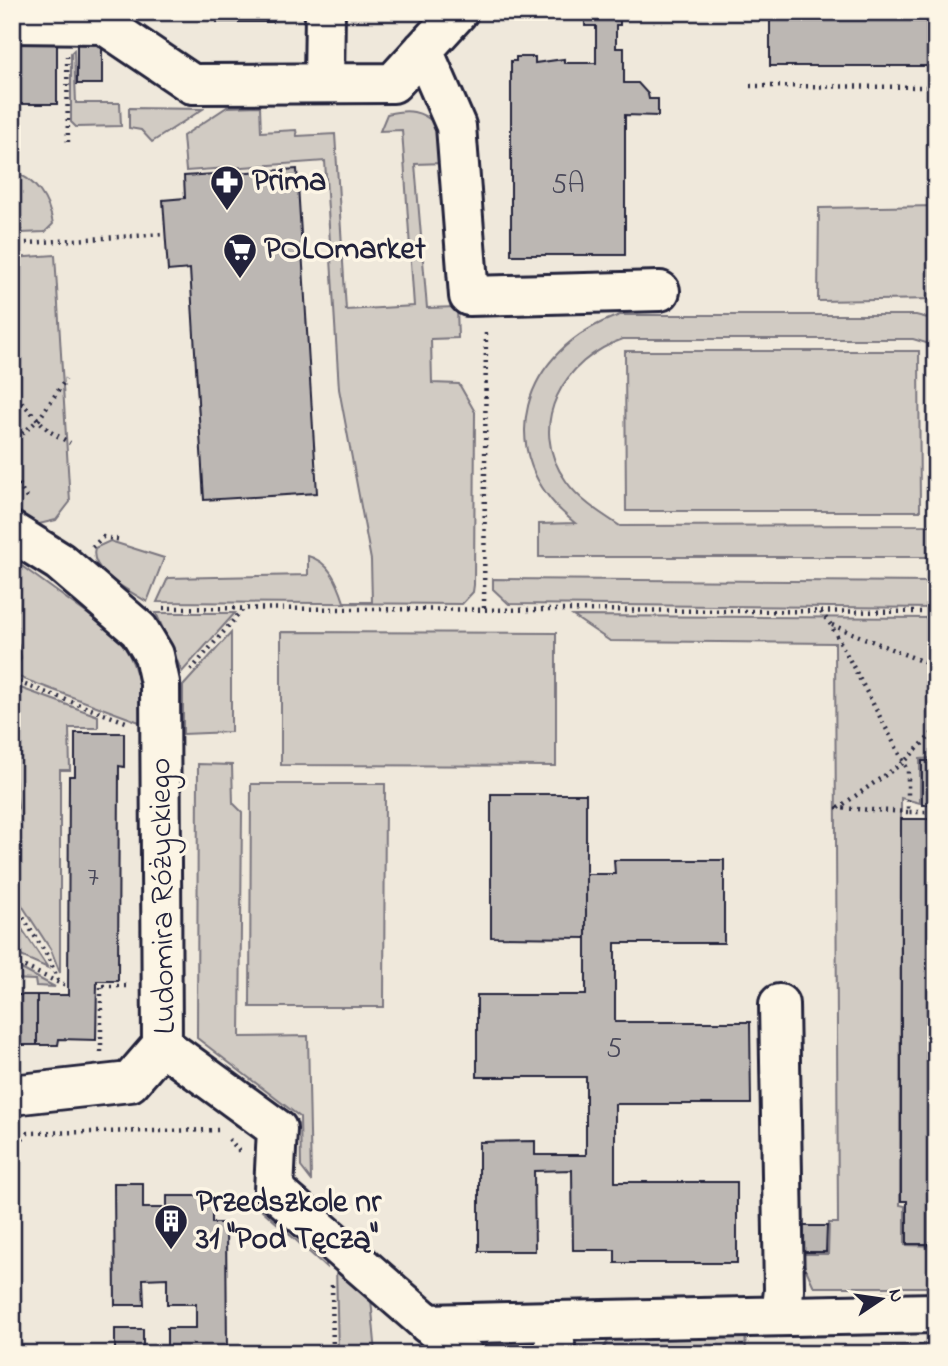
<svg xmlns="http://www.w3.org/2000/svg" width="948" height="1366" viewBox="0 0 948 1366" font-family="'Indie Flower',sans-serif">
<rect width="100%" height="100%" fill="#efe8db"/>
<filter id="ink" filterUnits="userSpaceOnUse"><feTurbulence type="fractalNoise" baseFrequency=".0143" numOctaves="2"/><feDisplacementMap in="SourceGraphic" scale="14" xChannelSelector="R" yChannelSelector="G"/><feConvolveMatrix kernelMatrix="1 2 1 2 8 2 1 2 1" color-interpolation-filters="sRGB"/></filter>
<g filter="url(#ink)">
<path fill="#d1cbc3" stroke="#7a767f" stroke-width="2" d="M74 50 76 103H120L121 126 76 127 71 122V53Z
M260 106 261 132 296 130 297 136 335 134 346 310 414 306 402 130 380 131 387 114C408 109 421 110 437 125L444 163 415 164 427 308 457 307 458 338 431 339 432 383 459 384 475 412 474 585 473 592 462 604 157 602 168 578 308 575V556C329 561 338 583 344 602H372L371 560 339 389 325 161 186 171 183 136 227 107Z
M129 108 203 109 152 142 141 130 129 128Z
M12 171C36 179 49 200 53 224L45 232 21 233V226L12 225Z
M936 206V299L818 301 819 208Z
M55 255 70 502 56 520 39 524 12 508V258Z
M620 315H916L936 320V346L913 339H623C564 359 525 424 566 481 579 500 600 513 620 526L932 525 936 522V557H539V524L575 523C488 454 522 348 620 315Z
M625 351H919L920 511H626Z
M110 541 164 558 147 602C129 590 88 572 95 548Z
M12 559 115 634C139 662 141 688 142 723L13 675 21 658 15 627 12 626Z
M493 579 936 582V608L509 604 493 589Z
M156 613H235L182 672Z
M573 616 936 618V758L920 759V803L901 798 900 1205 905 1206V1245L936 1246V1287H814L804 1265 803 1254H828L829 1223H838L835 643 610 641Z
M281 632 556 633V766L281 765Z
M231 633V732L183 734V686Z
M12 685 98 716V728H69L70 770H60V973L51 950 12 890V816L18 808 15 777 12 776Z
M198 764 232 765 233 803 242 812 240 1037 308 1036 311 1180 301 1167 300 1117 197 1038Z
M251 784H385L384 1007H250Z
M12 914 48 968 12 952Z
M12 964 55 987 36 986 35 980 12 979Z
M255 1198 262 1199 326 1257V1267L254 1203Z
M336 1265 371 1299 376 1354H338Z
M745 1327 746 1354H600L611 1336Z
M936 1332V1341L920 1354H831L841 1349 923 1345Z"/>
<path fill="#bcb7b3" stroke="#22223b" stroke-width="2" d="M196 12H273V22H217V14Z
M585 12H620V25H616V48H624V83H638L648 94 649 99H658V116L625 115V255H511V61H516V57H535V63L564 59V63H596V26H585Z
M770 12H936V66H770Z
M12 44H57V104H12Z
M77 44H102V84H77Z
M297 169 317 493 204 500 190 269 168 271 163 200 185 198 184 176Z
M75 733H124V767L119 766 118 981H97L96 1040 59 1039 58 1045H37V995H68L69 776H75Z
M922 761H936V805H922Z
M491 794H586V938L491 937Z
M901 819H936V1244H907V1201H901Z
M614 860H724V943H615V1022H750L751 1104H615V1182H737V1263H615V1250H573L572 1170 534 1171 535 1251H479V1142L535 1141V1155H586V1077H477V995H586V874H615Z
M14 995H37V1045H12Z
M114 1183H143V1208H167V1196H212V1223H226L227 1354H167V1328H196V1304H167V1278L143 1279 144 1305H115Z
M801 1226H827L826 1252H800Z
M115 1329H143V1354H115Z"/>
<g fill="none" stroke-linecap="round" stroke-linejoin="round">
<g stroke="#22223b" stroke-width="44">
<path id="minor" d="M12 23 103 24 192 84 393 83 458 12
M423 50 456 126 469 296 660 291
M324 83 325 12
M12 532 60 562 139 630 154 655 160 683 162 1045
M779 1004 784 1290 781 1316
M162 1045 277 1129 274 1190 463 1354
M12 1095 130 1082 162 1045
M428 1324 555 1321
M555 1354V1321L936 1313"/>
</g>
<path stroke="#22223b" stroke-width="4.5" stroke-dasharray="2 5" stroke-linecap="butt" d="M67 56 68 145
M750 86 936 87
M12 244 165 234
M12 392 49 431 70 443
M12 443 39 419 66 379
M12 472 29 502
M92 547 103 537 122 540
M163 608 936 612
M484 608 486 329
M821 612 831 625 904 762 908 771V812H936
M832 625 936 667
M191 670 244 608
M12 680 126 722
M908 812 838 808 904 762 936 730
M12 900 48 957 59 982
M12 961 68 987
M96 986H129
M101 1052V987
M229 1139 241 1153
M12 1148 28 1133 221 1130
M332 1285 333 1354"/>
<use href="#minor" stroke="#fcf5e5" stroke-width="38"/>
</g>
</g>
<defs>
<g id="pharmacy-pin" transform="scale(1.75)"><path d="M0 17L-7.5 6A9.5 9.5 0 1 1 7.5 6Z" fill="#22223b" stroke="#fcf5e5"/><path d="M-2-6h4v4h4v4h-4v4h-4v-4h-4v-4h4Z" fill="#fff"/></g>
<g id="supermarket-pin" transform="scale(1.75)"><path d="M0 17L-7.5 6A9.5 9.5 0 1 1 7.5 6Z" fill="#22223b" stroke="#fcf5e5"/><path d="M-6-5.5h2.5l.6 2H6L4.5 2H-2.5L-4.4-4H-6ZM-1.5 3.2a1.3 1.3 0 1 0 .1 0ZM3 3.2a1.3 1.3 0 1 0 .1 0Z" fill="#fff"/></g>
<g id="building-pin" transform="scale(1.75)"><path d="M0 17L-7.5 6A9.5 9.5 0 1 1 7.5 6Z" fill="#22223b" stroke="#fcf5e5"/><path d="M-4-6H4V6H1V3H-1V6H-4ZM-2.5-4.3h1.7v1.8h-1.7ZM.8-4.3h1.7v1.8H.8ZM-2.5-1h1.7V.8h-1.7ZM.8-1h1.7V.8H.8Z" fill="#fff"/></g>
</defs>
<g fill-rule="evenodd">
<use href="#pharmacy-pin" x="227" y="182"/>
<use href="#supermarket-pin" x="240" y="250"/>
<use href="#building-pin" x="171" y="1221"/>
</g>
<g text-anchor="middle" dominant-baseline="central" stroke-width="7" stroke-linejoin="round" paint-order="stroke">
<g font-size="28" fill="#484759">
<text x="568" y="185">5A</text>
<text x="93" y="878">7</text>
<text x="614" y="1049">5</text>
</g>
<g font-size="32" font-weight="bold" fill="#22223b" stroke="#fcf5e5" text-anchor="start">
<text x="252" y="182">Prima</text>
<text x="264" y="250">POLOmarket</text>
<text x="196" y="1203">Przedszkole nr<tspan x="196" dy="37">31 "Pod Tęczą"</tspan></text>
</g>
<g font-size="32" fill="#22223b" stroke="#fcf5e5">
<text transform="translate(164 896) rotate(-91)">Ludomira Różyckiego</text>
</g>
</g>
<rect width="948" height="1366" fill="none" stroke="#fcf5e5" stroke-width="42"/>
<rect x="21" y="21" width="906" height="1324" fill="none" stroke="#22223b" stroke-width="2.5" filter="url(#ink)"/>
<g transform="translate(881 1299) rotate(77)" stroke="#fcf5e5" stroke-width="5" paint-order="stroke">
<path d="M0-5L12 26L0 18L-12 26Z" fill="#22223b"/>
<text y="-10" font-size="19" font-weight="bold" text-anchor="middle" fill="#22223b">N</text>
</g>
</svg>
